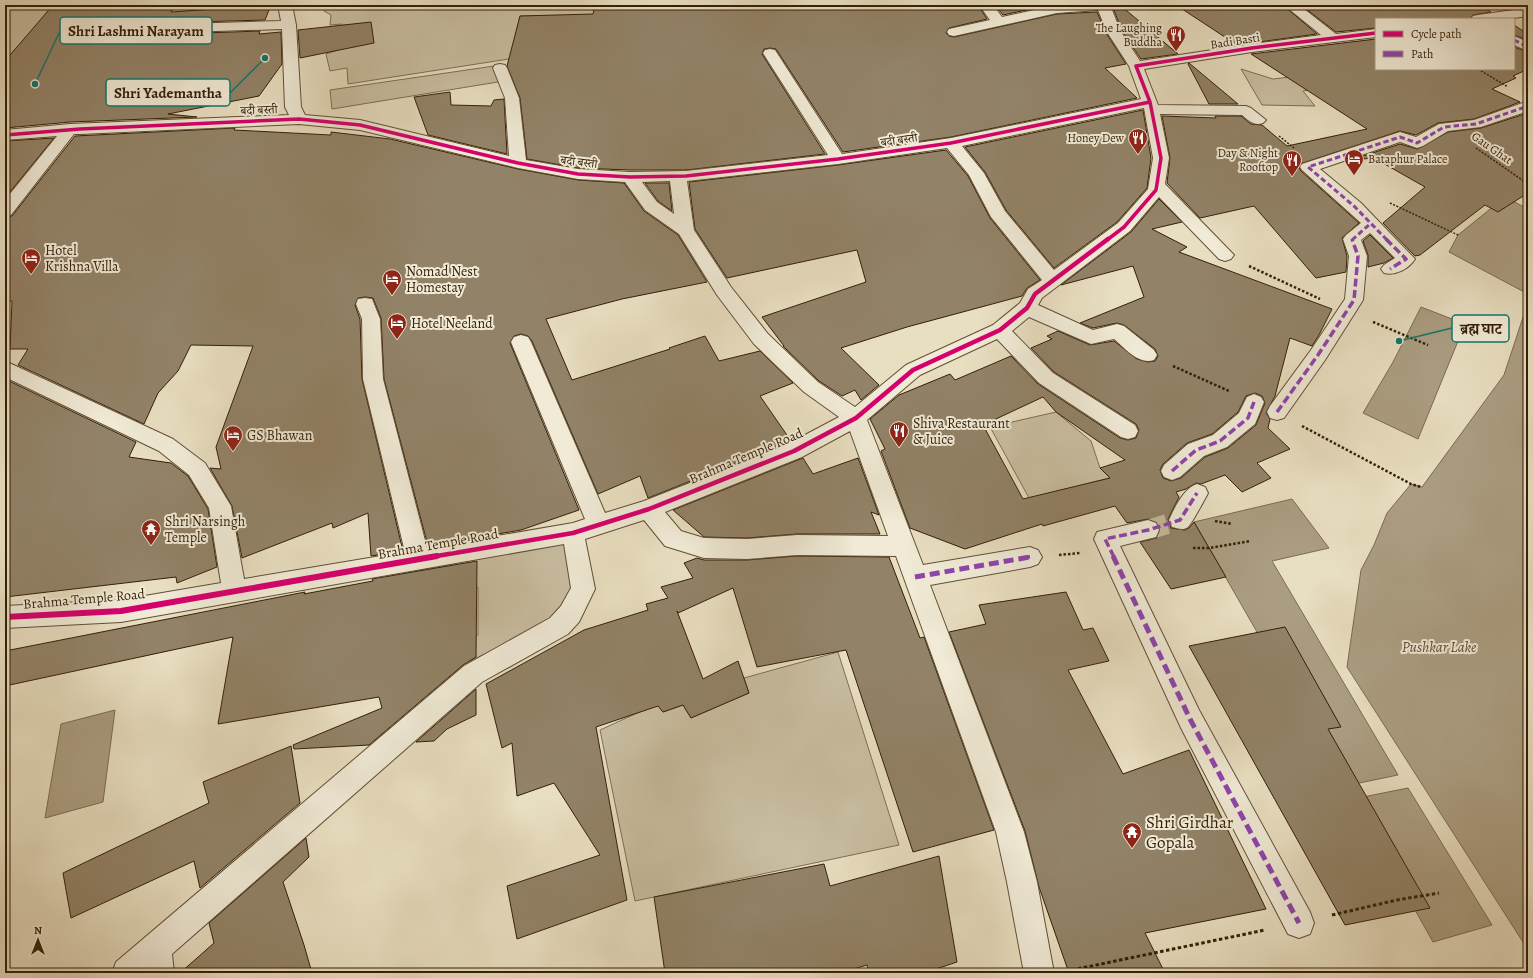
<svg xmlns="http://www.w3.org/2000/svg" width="1533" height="978" viewBox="0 0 1533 978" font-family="Alegreya,'Noto Serif Devanagari',serif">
<rect width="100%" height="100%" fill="#e8dec0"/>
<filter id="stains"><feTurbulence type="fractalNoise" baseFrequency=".005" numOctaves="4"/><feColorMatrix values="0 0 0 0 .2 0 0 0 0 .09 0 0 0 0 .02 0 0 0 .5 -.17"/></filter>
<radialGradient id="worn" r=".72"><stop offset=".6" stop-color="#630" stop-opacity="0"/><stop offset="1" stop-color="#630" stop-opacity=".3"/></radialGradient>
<path fill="#c9bea1" stroke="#7e6e54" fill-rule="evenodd" d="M5 5H54L5 61Z
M327 5H596L599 32 554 52 348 84 347 68 330 71 326 54 338 50 342 24 330 25 331 15 324 11ZM520 16H556L516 33Z
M494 66 504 81 332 109 330 90Z
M1241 69 1273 79 1290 77 1316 89 1303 91 1315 106 1262 105Z
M1056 412 1091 441 1100 468 1110 478 1029 498 990 427Z
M569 533 572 582 570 614 472 660 445 686 443 669 463 638 478 635V587L457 591 454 564 417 571 416 634 385 596 387 565Z
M838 652 899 845 635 901 600 730 657 704 663 712 683 705 691 718 749 693 744 678Z"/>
<path fill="#ab9d81" stroke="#7b6b50" d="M1505 197 1528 209V294L1449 252 1458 235Z
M1528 302V950L1347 667 1361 570 1374 545 1387 513 1411 484 1422 487 1504 375Z
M1421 307 1465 324 1418 439 1363 413 1393 362Z
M1292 499 1329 548 1272 561 1398 775 1345 786 1194 522Z
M115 710 103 802 45 818 61 724Z
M1408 788 1492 925 1433 942 1353 799Z"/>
<path fill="#928267" stroke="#341f07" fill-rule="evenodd" d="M53 5H176L171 12 271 5 265 20 122 24 116 26 114 31 117 34 122 36 260 31 259 34 281 32 282 64 259 96 168 114 197 117 70 122 5 128V61Z
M595 5H978L987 19 949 28 946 33 949 36 954 37 1057 14 1097 12 1106 33 1126 64 1105 68 1137 98 951 137 843 152 776 49 770 48 764 49 762 54 825 154 686 170H630L578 168 527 159 520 98 507 66 520 16 593 14Z
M995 5H1050L1003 15Z
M1112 5H1120L1178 54 1141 59 1122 31Z
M1176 5H1283L1317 34 1237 45Z
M1301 5H1480L1491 12 1473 15 1470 19H1376V28L1336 32Z
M371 22 374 43 300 58 298 30Z
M1514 25 1528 34V40L1514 35Z
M1376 39V69H1514V47L1528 52V69L1513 76 1516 78 1492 89 1520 102 1474 119 1438 123 1416 135 1400 131 1300 164 1299 168 1301 171 1359 223 1342 238 1347 256 1346 272 1316 278 1254 206 1200 218 1167 183 1170 158 1162 116 1216 118 1215 116H1241L1251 124 1262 125 1287 146 1367 129 1251 54Z
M1189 63 1238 104H1209L1188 64Z
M450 92 451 105 491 106 494 100 504 99 507 154 428 135 414 97Z
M1143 110 1151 158 1147 188 1117 222 1054 268 1006 210 985 172 965 147Z
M1528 113V193L1498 212 1485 205 1420 255 1415 256 1383 223 1425 187 1374 158 1351 160 1400 144 1417 149 1448 132 1481 128Z
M235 128 234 130 331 135V132L390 139 518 169 578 180 624 183 644 211 678 235 707 282 622 299 546 319 572 380 670 349 669 348 705 336 719 361 760 351 793 383 760 396 791 441 648 498 640 476 598 494 532 341 528 336 521 334 514 336 510 343 579 510 521 530 428 546 384 379 381 318 373 298 365 297 358 298 355 305 360 319 362 379 403 551 371 556 368 513 333 528 332 523 242 558 232 506 210 468 221 469 216 447 253 346 191 345 178 371 158 393 144 424 18 365 28 349H10L12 301H5V217L12 216 75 136Z
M54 138 5 198V141Z
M946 150 968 176 990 218 1040 280 1027 288 1022 296 907 327 841 348 879 385 861 400 855 390 842 396 819 381 783 346H784L762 317 866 282 857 250 727 278 695 229 689 182 838 165Z
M645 183H669L672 211 658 201Z
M1159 199 1182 222 1152 229 1187 247 1179 252 1332 309 1319 335 1312 346 1290 338 1275 396 1266 413 1270 419 1268 428 1290 449 1257 463 1271 478 1242 492 1225 475 1201 484 1196 483 1186 489 1176 492 1179 497 1168 519 1171 528 1185 530 1189 528 1194 522 1226 577 1171 589 1140 542 1157 538 1160 531 1157 522 1148 519 1127 523 1115 506 1043 526 1042 524 965 549 910 528 881 451 885 449 870 419 899 395 950 374 955 380 1011 356 1038 384 1120 438 1128 440 1136 438 1139 430 1136 424 1054 372 1031 348 1052 339 1047 336 1058 331 1090 345 1114 341 1137 359 1148 362 1155 361 1158 356 1155 349 1124 325 1117 323 1093 328 1080 323 1144 297 1133 266 1061 285 1131 232ZM1255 393 1262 396 1265 403 1256 425 1228 448 1205 457 1181 478 1171 481 1163 478 1160 470 1163 464 1187 443 1212 434 1238 412 1246 396ZM1043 397 1056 412 1125 460 1100 468 1110 478 1023 499 983 425Z
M1370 235 1393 258 1384 263 1368 267V255L1363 241Z
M9 381 136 442 129 457 171 463 188 476 208 509 217 567 177 583 176 577 5 597V387Z
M803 458 813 474 858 458 879 515 871 512 880 534H797L747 538 704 537 673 510Z
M797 556 889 557 920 638 924 637 994 830 913 852 846 650 757 667 733 588 678 613 677 611 703 679 738 661 749 693 691 718 683 705 663 712 658 706 596 727 627 900 517 939 507 886 600 855 554 783 517 796 512 743 502 748 486 684 584 630 648 610 646 604 668 598 661 587 693 578 684 563 697 558 704 560H747Z
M477 561 476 657 463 665 369 745 294 749 293 745 382 708 379 697 218 724 233 637 5 686V651L305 592 304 594 373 581 372 579Z
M1066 592 1083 630 1093 628 1109 661 1068 670 1123 774 1189 750 1266 909 1145 933 1165 973H1069L1039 887 1025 831 949 632 986 624 979 605Z
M1285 627 1341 727 1328 729 1430 908 1345 925 1189 646Z
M476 689V715L447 729 434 741 416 742Z
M291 746 300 803 200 888 194 861 71 918 63 873 209 803 203 782Z
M306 838 309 857 283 882 304 945 312 973H180L214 943 209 923Z
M939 856 957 962 924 973H869L867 965 839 973H665L654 897 824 864 830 886Z"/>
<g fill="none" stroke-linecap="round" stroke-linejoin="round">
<path stroke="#c4b89b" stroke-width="20" stroke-dasharray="20 10" stroke-linecap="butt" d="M1148 530 1180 520"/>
<g stroke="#614f35" stroke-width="2">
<path id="minor" d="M278 5H292L296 25 301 107 305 115 360 120 509 156 505 98 493 68 495 65 500 64 505 65 507 68 519 98 526 160 578 169 630 172 686 171 828 155 763 53 765 50 770 49 775 50 842 154 951 138 1141 99 1129 66 1107 32 1098 10 1057 13 954 36 949 35 947 32 949 29 990 20 979 5H993L1002 17 1057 5H1110L1121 32 1140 61 1252 44 1321 35 1284 5H1299L1336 34 1376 29V37L1252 52 1144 69 1158 105 1246 106 1251 108 1266 120 1263 123C1254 126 1249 121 1242 115L1160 114 1169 158 1165 184 1234 255 1231 259 1225 261 1219 259 1159 197 1130 231 1042 298 1038 305 1093 330 1117 324 1124 326 1154 350 1157 355 1154 360C1138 365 1125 348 1114 339L1091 344 1029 317 1012 331 1053 373 1135 425 1138 431 1135 437 1128 439 1121 437 1039 383 997 339 920 375 867 420 923 565 1030 547 1038 550 1042 557 1038 564 1030 567 930 585 1024 832 1037 882 1054 973H1024L1007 882 996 832 896 556 797 555 747 559 704 558 665 546 644 520 585 539 595 589 579 622 568 634 482 682 172 954 174 973H112L116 962 464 666 550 618 561 606 571 588 564 544 121 622 5 628V606L121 600 221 583 209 508 189 475 159 451 5 377V361L173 439 205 463 231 506 244 579 405 552 363 379 362 319 356 304 358 299 365 298 372 299 380 319 383 379 427 548 573 523 585 519 511 342 514 337 521 335 528 337 531 342 605 513 644 501 786 445 839 417 804 392 754 344 717 295 679 234 645 210 625 182 578 179 518 168 360 130 299 124 80 134H74L11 215 5 216V200L57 136 5 140V130L70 124 289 115 285 107 282 29 122 34 117 33 115 30 117 27 122 26 281 21ZM1144 108 1153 158 1148 189 1118 223 1054 270 1005 211 984 173 962 146ZM947 148 969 175 991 217 1042 280 1028 289 1020 303 993 325 906 365 855 407 818 382 768 334 731 287 694 230 687 181 838 164ZM670 181 674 214 657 202 642 182ZM850 431 888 536 797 535 747 539 704 538 681 531 665 512 802 457Z
M1528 8V16L1507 19H1471L1473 16 1478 15Z
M1514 36 1528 42V51L1514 45Z
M1528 101V111L1481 127 1448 131 1423 146 1417 148 1400 142 1320 169 1361 203 1415 259C1409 269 1395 276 1384 273L1381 269 1384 265 1395 258 1370 233 1361 240 1367 256 1363 300 1325 360 1284 418 1277 420 1270 418 1267 412 1270 406 1311 350 1345 299 1349 256 1343 239 1346 235 1361 223 1302 170 1300 167 1302 164 1400 132 1416 137 1439 124 1474 120Z
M1254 394 1261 397 1264 402 1255 424 1227 447 1204 456 1180 477 1172 480 1164 477 1161 471 1164 465 1188 444 1213 435 1239 413 1247 397Z
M1197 484 1205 487 1208 493C1205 499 1192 523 1188 527 1183 531 1177 528 1172 527L1169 520C1175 507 1184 488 1197 484Z
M1148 520 1156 523 1159 530 1156 537 1120 546 1199 710 1310 912 1314 923 1310 934 1299 938 1288 934 1181 728 1094 539 1097 532Z"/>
</g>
<path stroke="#341f07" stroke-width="1.5" stroke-dasharray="2 1.5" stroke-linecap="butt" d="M1478 69 1508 87
M1279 136 1294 148
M1476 148 1528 184
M1390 203 1458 235"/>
<path stroke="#341f07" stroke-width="2.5" stroke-dasharray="2.5 2" stroke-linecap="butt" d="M1249 266 1320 299
M1373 322 1428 345
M1173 366 1229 391
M1302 426 1411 484 1421 487
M1215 521 1232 524
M1193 548H1209L1251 541
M1059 555 1080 553"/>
<path stroke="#341f07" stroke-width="3" stroke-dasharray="3.5 2.5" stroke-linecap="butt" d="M1332 915 1397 900 1439 893
M1072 970 1265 930"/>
<use href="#minor" fill="#f0ead6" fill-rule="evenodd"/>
<path stroke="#8e44ad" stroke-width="3" stroke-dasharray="5.5 3" stroke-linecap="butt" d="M1514 40 1528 47
M1352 240 1370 224
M1387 240 1355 207 1308 167 1400 137 1417 143 1444 127 1476 124 1528 106"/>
<path stroke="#8e44ad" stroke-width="3.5" stroke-dasharray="8 3.5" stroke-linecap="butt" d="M1386 239 1406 259 1390 269
M1277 412 1318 355 1354 300 1358 256 1352 239
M1172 471 1196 450 1220 441 1248 418 1254 402
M1027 557H1030
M1114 557 1105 539 1148 530 1180 520 1197 493"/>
<path stroke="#8e44ad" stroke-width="5" stroke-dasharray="10 5" stroke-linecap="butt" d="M1113 556 1190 719 1299 923
M915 577 1030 557"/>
<g stroke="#f0ead6" stroke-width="5">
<path id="cycleway-far2" d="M5 135 80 129 299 119 360 125 518 163 578 174 630 177 686 176 838 159 951 143 1150 102
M1107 240 1124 227 1156 190 1161 158 1150 102 1136 66 1252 48 1376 33"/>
</g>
<g stroke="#f0ead6" stroke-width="7">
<path id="cycleway-far1" d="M431 557 573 533 649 509 794 451 856 418 913 370 1000 330 1027 308 1035 294 1108 239"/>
</g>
<g stroke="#f0ead6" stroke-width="8">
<path id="cycleway" d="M5 617 121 611 437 556"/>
</g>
<use href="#cycleway-far2" stroke="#d6006c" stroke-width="3.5"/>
<use href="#cycleway-far1" stroke="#d6006c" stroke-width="4.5"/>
<use href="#cycleway" stroke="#d6006c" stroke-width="6"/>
</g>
<defs>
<g id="restaurant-pin" transform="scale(1)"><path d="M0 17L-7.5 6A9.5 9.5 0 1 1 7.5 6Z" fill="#8f2418" stroke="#f0ead6"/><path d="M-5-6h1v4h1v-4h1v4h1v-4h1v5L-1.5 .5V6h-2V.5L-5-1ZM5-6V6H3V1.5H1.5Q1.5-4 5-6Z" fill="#fff"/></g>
<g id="hotel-pin" transform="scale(1)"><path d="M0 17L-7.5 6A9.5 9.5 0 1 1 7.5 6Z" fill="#8f2418" stroke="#f0ead6"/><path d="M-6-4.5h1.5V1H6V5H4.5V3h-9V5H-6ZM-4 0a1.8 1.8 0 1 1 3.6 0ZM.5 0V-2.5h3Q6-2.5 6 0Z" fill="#fff"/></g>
<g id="temple-pin" transform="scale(1)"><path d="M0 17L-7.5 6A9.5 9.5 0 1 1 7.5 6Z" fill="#8f2418" stroke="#f0ead6"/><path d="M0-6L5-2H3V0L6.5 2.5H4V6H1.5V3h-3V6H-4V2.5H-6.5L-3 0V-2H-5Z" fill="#fff"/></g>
</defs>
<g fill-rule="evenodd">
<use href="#restaurant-pin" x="1176" y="35"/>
<use href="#restaurant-pin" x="1138" y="138"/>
<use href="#hotel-pin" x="1354" y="159"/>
<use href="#restaurant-pin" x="1292" y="160"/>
<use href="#hotel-pin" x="31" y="258"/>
<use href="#hotel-pin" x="392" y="279"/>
<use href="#hotel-pin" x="397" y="323"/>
<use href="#restaurant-pin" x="899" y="431"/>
<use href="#hotel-pin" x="233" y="435"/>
<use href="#temple-pin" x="151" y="529"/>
<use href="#temple-pin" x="1132" y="832"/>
</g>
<g text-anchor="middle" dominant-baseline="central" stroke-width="4" stroke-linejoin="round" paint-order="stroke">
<g font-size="12" fill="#341f07" stroke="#f0ead6" text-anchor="end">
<text x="1162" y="28">The Laughing<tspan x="1162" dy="14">Buddha</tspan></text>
<text x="1124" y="138">Honey Dew</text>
<text x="1278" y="153">Day &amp; Night<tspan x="1278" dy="14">Rooftop</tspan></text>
<text x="1368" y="159" text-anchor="start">Bataphur Palace</text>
</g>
<g font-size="12" fill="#341f07" stroke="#f0ead6">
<text transform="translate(1235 41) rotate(-9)">Badi Basti</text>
<text transform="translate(259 110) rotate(-2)">बदी बस्ती</text>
<text transform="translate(899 140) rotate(-8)">बदी बस्ती</text>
<text transform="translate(1492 148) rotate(35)">Gau Ghat</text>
<text transform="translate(579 162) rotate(7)">बदी बस्ती</text>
</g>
<g font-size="14" fill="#341f07" stroke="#f0ead6" text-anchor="start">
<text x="45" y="250">Hotel<tspan x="45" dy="16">Krishna Villa</tspan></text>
<text x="406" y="271">Nomad Nest<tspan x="406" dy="16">Homestay</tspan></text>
<text x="411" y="323">Hotel Neeland</text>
<text x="913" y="423">Shiva Restaurant<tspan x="913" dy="16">&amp; Juice</tspan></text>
<text x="247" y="435">GS Bhawan</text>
<text x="165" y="521">Shri Narsingh<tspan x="165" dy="16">Temple</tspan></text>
</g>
<g font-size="14" fill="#341f07" stroke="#f0ead6">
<text transform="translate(746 456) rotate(-23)">Brahma Temple Road</text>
<text transform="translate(438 544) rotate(-10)">Brahma Temple Road</text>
<text transform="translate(84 599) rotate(-5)">Brahma Temple Road</text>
</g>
<g font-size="15" font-style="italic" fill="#5e4b32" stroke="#f0ead6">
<text x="1439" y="647">Pushkar Lake</text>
</g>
<g font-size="17" fill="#341f07" stroke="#f0ead6" text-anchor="start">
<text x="1146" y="822">Shri Girdhar<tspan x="1146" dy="20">Gopala</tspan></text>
</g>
</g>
<path fill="none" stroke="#0f766e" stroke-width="1.5" d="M35 84L60 31M265 58L230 93M1399 341L1452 328"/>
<g fill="#0f766e" stroke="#f0ead6" stroke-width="1.5">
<circle cx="35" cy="84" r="4"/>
<circle cx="265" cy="58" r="4"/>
<circle cx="1399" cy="341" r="4"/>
</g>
<g fill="#f0ead6" stroke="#0f766e" stroke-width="1.5">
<rect x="60" y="17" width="152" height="27" rx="4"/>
<rect x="106" y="79" width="124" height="27" rx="4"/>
<rect x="1452" y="315" width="57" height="27" rx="4"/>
</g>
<g font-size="15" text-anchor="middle" font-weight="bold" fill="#341f07">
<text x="136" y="36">Shri Lashmi Narayam</text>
<text x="168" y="98">Shri Yademantha</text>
<text x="1481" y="334">ब्रह्म घाट</text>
</g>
<rect width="1533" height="978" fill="none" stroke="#e8dec0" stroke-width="20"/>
<rect x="6" y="6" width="1521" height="966" fill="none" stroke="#341f07" stroke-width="2"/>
<rect x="10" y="10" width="1513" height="958" fill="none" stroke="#341f07"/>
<rect x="1375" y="18" width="140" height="52" fill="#f0ead6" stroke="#a59983"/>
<rect x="1383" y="31" width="20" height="6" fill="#d6006c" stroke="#a59983"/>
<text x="1411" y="38" font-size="12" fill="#341f07">Cycle path</text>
<rect x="1383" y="51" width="20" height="6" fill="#8e44ad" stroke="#a59983"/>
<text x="1411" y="58" font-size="12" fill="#341f07">Path</text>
<g transform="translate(38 940)" stroke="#f0ead6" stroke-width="3" paint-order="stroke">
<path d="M0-3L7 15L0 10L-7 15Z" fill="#341f07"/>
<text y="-6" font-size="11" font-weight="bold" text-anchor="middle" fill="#341f07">N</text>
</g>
<rect width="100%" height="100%" filter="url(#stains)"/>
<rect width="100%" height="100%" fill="url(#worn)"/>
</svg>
